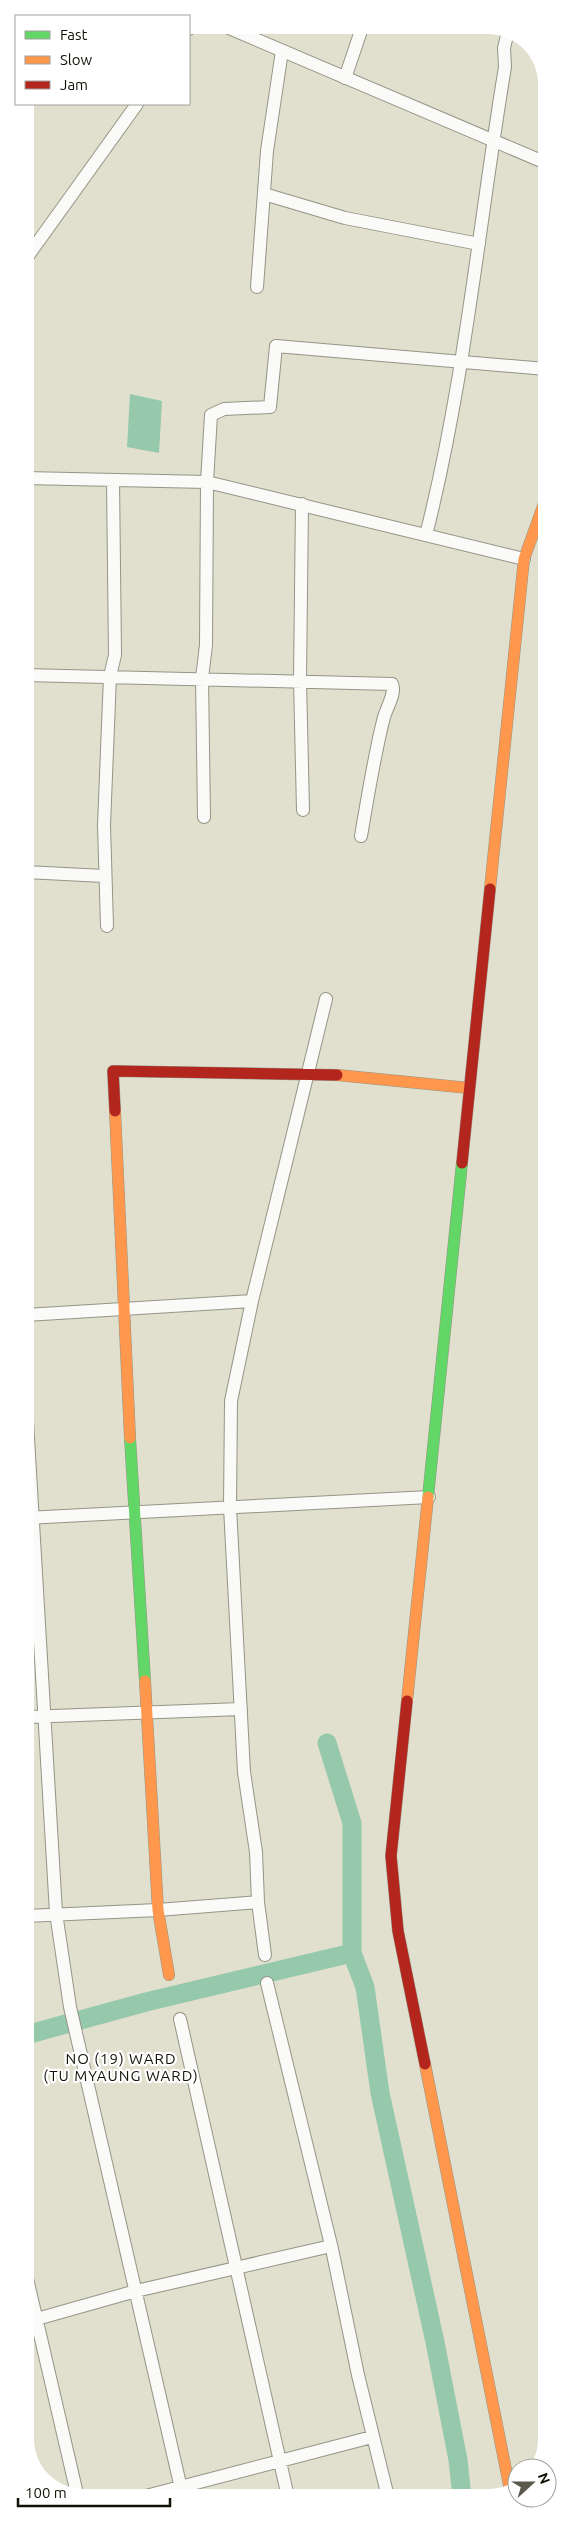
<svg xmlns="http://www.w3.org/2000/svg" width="572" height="2523" viewBox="0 0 572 2523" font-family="Ubuntu,sans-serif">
<rect width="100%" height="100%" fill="#e1e0ce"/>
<path fill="#96c8ac" d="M130 394 162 401 159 453 127 447Z"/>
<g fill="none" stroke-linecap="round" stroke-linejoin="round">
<path stroke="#96c8ac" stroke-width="19" d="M327 1743 352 1823V1953L365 1987 380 2093 435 2342 458 2460 462 2497
M26 2035 146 2002 352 1953"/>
<g stroke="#959486" stroke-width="14">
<path id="street" d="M222 25 546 163
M189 29 191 25
M345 78 363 25
M264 194 345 218 479 244
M25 260 137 104
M257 287 267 151 282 51
M25 478 207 482 524 559
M302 504 300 680 303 810
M426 535C465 381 479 223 505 67L504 48 508 31
M25 675 392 684C396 693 387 707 384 717 374 756 368 796 361 836
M204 817 202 678 206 645 207 482 211 415 224 409 270 407 276 346 546 369
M25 872 104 876
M107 926 104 825 110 676 115 655 113 480
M26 1315 252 1301
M26 1404 56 1913 70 2007 183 2497
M26 1518 429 1497
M26 1717 241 1709
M26 1916 158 1910 258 1902
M265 1955 258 1902 256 1852 244 1772 230 1507 231 1401 252 1301 326 999
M267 1983 332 2249 358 2375 388 2497
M180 2019 288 2497
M26 2274 78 2498
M26 2322 136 2291 331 2246
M142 2497 372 2437"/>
</g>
<g stroke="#959486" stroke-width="12">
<path id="fast" d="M130 1438 145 1681
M428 1497 462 1163"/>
</g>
<g stroke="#959486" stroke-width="12">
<path id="slow" d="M490 889 524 559 546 498
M337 1075 469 1088
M115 1111 130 1438
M145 1681 158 1910 169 1975
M407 1701 428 1497
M425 2064 510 2490"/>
</g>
<g stroke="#959486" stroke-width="12">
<path id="jam" d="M115 1111 113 1071 337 1075
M462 1163 490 889
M407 1701 391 1856 398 1931 425 2064"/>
</g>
<use href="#street" stroke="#fafaf8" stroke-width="12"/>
<use href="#fast" stroke="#63d668" stroke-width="11"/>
<use href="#slow" stroke="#ff974d" stroke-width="11"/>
<use href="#jam" stroke="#b3261e" stroke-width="11"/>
</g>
<g text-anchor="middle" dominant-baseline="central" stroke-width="4.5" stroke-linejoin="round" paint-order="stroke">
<g font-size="15" letter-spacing="1" fill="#121106" stroke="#fff">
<text x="121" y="2058">NO (19) WARD<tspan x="121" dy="17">(TU MYAUNG WARD)</tspan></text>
</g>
</g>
<path d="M0 0H572V2523H0ZM84 34H488A50 50 0 0 1 538 84V2439A50 50 0 0 1 488 2489H84A50 50 0 0 1 34 2439V84A50 50 0 0 1 84 34Z" fill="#fff" fill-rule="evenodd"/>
<rect x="15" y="15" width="175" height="90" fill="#ffffff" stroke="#a0a09b"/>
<rect x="25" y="31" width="25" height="8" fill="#63d668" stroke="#a0a09b"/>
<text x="60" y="40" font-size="15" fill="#121106">Fast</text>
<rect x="25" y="56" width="25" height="8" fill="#ff974d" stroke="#a0a09b"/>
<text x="60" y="65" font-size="15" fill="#121106">Slow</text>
<rect x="25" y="81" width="25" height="8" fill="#b3261e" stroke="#a0a09b"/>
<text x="60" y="90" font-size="15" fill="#121106">Jam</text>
<g transform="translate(532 2483) rotate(69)"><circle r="24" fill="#ffffff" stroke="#a0a09b"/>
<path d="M0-4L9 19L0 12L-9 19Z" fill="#5a594c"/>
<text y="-8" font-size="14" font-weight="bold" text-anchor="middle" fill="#121106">N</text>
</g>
<path d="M18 2498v8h152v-8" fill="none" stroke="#121106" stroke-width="2.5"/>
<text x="25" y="2498" font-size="15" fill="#121106" stroke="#ffffff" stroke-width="4" paint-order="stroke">100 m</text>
</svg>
